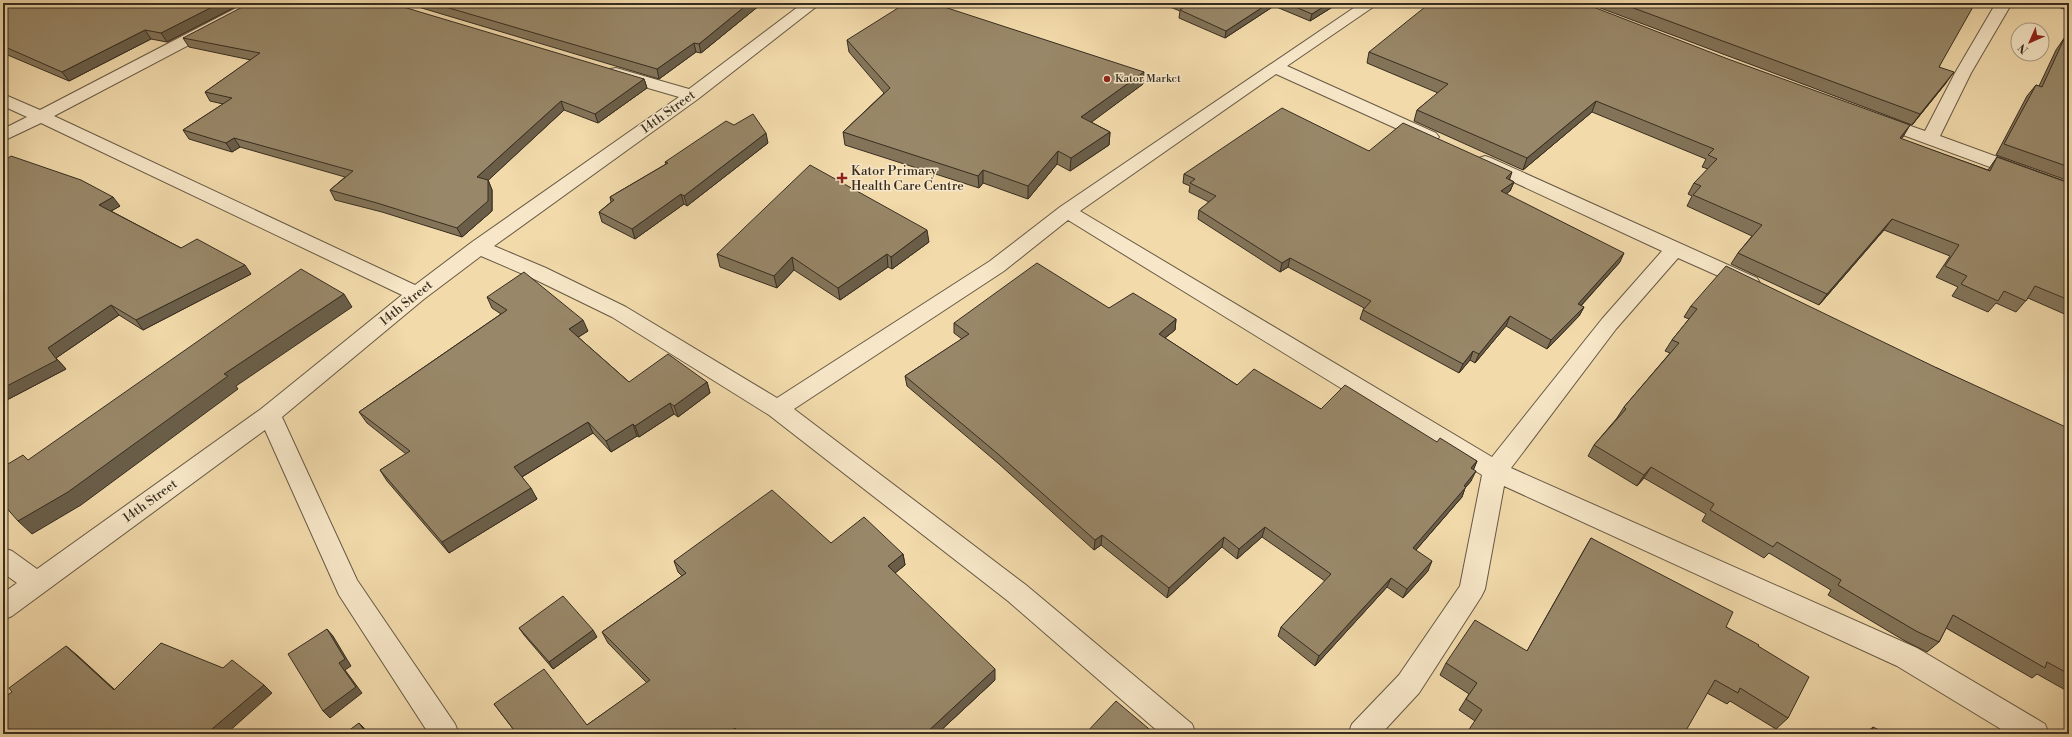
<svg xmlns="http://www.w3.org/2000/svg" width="2072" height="737" viewBox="0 0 2072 737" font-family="'Libre Bodoni',serif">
<rect width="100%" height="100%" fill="#f2daab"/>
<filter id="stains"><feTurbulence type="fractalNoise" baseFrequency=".005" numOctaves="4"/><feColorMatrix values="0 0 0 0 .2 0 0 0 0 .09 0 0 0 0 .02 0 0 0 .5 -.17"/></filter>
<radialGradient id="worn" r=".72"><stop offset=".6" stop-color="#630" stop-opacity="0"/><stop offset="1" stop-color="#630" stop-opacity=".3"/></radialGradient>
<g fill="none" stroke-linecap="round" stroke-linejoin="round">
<g stroke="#665843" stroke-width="2">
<path id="minor" d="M246 3H266L263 6 54 116 415 285 472 242 679 97 610 77 608 73 610 69 616 68 689 89 803 3H821L698 99 494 246 546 268 626 307 777 398 990 261 1060 207 1361 3H1379L1287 66 1436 133 1439 137 1436 141 1430 142 1424 141 1276 74 1080 211 1492 457 1602 319 1662 251 1479 166 1476 162 1479 158 1485 156 1491 158 1757 278 1760 283 1757 288 1750 290 1678 258 1616 329 1511 468 1917 648 2045 724 2049 734H2009L1897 666 1504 486 1485 589 1481 597 1419 693 1381 734H1348L1352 724 1399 675 1460 586 1482 475 1068 220 1004 271 794 409 1026 585 1192 724 1196 734H1161L1008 601 769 415 612 317 532 278 481 256 424 299 282 417 357 580 455 724 459 734H429L339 595 265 430 12 616 3 620V593L17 583 3 573V548L12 551 37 569 261 409 402 295 41 123 3 141V129L27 117 3 106V94L40 110Z
M1996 3H2012L1971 73 1940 136 2069 183V196L1873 124 1870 120 1873 116 1879 115 1925 131 1955 73Z"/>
</g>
<g stroke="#372d20" stroke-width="2">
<path id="secondary" d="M2054 3H2069V10L2057 6Z"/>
</g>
<use href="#minor" fill="#f7e7c8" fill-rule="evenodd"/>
<use href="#secondary" fill="#f7e7c8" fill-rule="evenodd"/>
</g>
<path fill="#837459" stroke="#372d20" d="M3 3H243L167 42 151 39 69 81 3 53Z
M405 3H763L755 9 701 53 696 52 659 79Z
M1160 3H1339L1310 21 1274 6 1225 38 1179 18 1180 11Z
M1587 3H1969L1939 67 1946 83 1912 125Z
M2069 31V181L1996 155 2027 96 2036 85 2039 86 2056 50Z
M183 38 644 79 647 88 598 123 564 110 488 180 492 190V211L462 237 382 212 335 200 330 190 345 177 240 147 232 152 189 139 183 130 223 104 210 101 205 92 251 60 189 47Z
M847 40 1143 84 1091 122 1110 132 1109 145 1070 171 1057 164 1028 199 983 183 979 188 845 145 843 132 884 93 849 52Z
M1369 52 1901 139 1988 170 1997 157 2069 183V316L2028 298 2016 312 1996 303 1988 312 1952 296 1958 287 1936 277 1950 256 1884 230 1819 305 1731 264 1738 253 1752 236 1687 206 1692 196 1688 194 1694 183 1708 169 1702 167 1706 159 1592 112 1523 170 1414 121 1417 110 1438 93 1367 63Z
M768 143 687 206 684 204 635 239 602 222 599 212 611 202 610 197 666 164 665 162Z
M1369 151 1509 179 1514 182 1510 191 1506 194 1620 262 1581 306 1584 307 1579 316 1547 349 1506 326 1475 363 1470 360 1459 373 1360 319 1363 310 1364 308 1288 267 1280 272 1198 219 1199 210 1209 202 1189 192 1190 186 1183 183 1184 174Z
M3 161 120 206 111 211 181 248 251 274 143 330 119 315 56 358 66 369 3 402Z
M929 242 892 269 888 267 840 300 794 270 777 288 720 267 717 254Z
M487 297 588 331 578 337 629 382H707L710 393 678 417 674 414 639 437 637 436 611 452 593 433 522 477 537 499 449 553 387 481 380 470 406 454 367 423 359 412 501 314 492 308Z
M1691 306 1937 368 2069 432V692L2037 674 2032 678 1946 628 1939 642 1927 652 1905 641 1828 595 1831 590 1769 553 1764 558 1702 521 1706 514 1644 478 1637 486 1588 456 1594 445 1617 418 1624 407 1670 353 1665 351 1672 340 1689 319 1684 317Z
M1109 308 1176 319 1175 330 1165 338 1237 385 1437 442 1477 461 1473 470 1471 481 1465 488 1462 497 1416 550 1428 571 1403 598 1387 587 1315 666 1278 636 1281 627 1325 581 1262 537 1237 559 1222 547 1167 598 1101 545 1094 550 999 464 907 386 905 376 962 339 954 333V323Z
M1591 538 1726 627 1758 646 1788 718 1776 729 1730 701 1727 704 1707 693 1475 721 1459 710 1469 694 1440 675 1446 663 1527 651 1584 550Z
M831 543 903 554 905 565 895 573 995 680 937 734H517L494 704 587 725 647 683 608 643 602 632 682 576 678 572 674 561Z
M519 628 597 637 553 669 524 635Z
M1873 727 1871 734H1865L1866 733Z"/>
<path fill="#6a5e49" stroke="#372d20" d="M220 3H243L167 42 161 33Z
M749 3H763L755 9 701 53 699 44Z
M1269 3H1275L1274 6 1225 38 1226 31Z
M1329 3H1339L1310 21 1312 14Z
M145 30 151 39 69 81 62 72Z
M694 43 696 52 659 79 657 69Z
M1144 72 1143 84 1081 130V117Z
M1954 72 1946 83 1912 125 1920 114Z
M644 79 647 88 598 123 595 114Z
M561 101 564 110 481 187 477 177Z
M1596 101 1592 112 1523 170 1527 158Z
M1910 125 1903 137 1892 149 1900 138Z
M1110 132 1109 145 1070 171 1071 158Z
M766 133 768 143 687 206 684 196Z
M234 138 240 147 232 152 226 143Z
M1058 151 1057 164 1028 199V186Z
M983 170V183L979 188 978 176Z
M1512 172 1509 181 1506 178Z
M488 180 492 190V211L462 237 457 228Z
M1514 182 1510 191 1498 200 1501 191Z
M681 194 684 204 635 239 632 229Z
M113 197 120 206 106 214 99 205Z
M1892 219 1884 230 1819 305 1827 294Z
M927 230 929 242 892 269 891 257Z
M1624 253 1620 262 1574 313 1578 304Z
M887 254 888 267 840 300 838 288Z
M792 257 794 270 777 288 774 276Z
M1290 258 1288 267 1280 272 1282 263Z
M245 265 251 274 143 330 136 320Z
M344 294 352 307 236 386 238 389 81 505 32 534 18 521 224 374Z
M111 305 119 315 56 358 66 369 3 402V388L48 348Z
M1584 307 1579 316 1547 349 1551 340Z
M1510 316 1506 326 1475 363 1479 354Z
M1176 319 1175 330 1157 344 1159 334Z
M583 320 588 331 574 340 569 329Z
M1473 351 1470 360 1459 373 1463 364Z
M707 382 710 393 678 417 674 406Z
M670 403 674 414 639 437 635 426Z
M588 422 593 433 520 478 514 467Z
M633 424 637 436 611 452 606 441Z
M1477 461 1473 471 1471 468Z
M1651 467 1644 478 1637 486 1644 475Z
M1476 471 1471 481 1465 488 1462 497 1409 558 1413 548Z
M531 488 537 499 449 553 442 542Z
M1265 527 1262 537 1237 559 1239 549Z
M1102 535 1101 545 1094 550 1095 540Z
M1224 537 1222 547 1167 598 1169 588Z
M903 554 905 565 890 577 888 566Z
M1432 561 1428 571 1403 598 1407 589Z
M1391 578 1387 587 1315 666 1319 656Z
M327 629 333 636 351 666 345 670 362 693 330 718 323 711 339 663Z
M593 630 597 637 553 669 549 662Z
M66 646 77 655 125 699 114 690Z
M995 669V680L937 734H925Z
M264 685 272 693 226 734H206Z
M359 723 366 730 369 734H367Z
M735 728 738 734H727Z"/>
<path fill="#988768" stroke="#372d20" d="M3 3H220L161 33 145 30 62 72 3 46Z
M250 3H390L644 79 595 114 561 101 477 177 488 180V201L457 228 377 203 330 190 353 171 234 138 226 143 183 130 232 98 205 92 260 53 183 38Z
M432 3H749L699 44 694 43 657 69Z
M906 3H932L1144 72 1081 117 1110 132 1071 158 1058 151 1028 186 983 170 978 176 843 132 890 88 847 40Z
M1179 3H1269L1226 31 1180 10 1186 6Z
M1286 3H1329L1312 14Z
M1430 3H1583L1728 59 1910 125 1900 138 1990 171 1997 157 2069 183V300L2035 286 2026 301 2004 291 1998 301 1961 284 1967 276 1945 266 1959 245 1892 219 1827 294 1738 253 1762 225 1693 195 1701 186 1694 183 1717 159 1708 155 1714 149 1596 101 1527 158 1417 110 1448 84 1369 52Z
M1620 3H1969L1974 5 1939 67 1954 72 1920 114Z
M2069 31V167L2004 144 2036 85 2042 87 2064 39Z
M1282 108 1369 151 1403 123 1512 172 1506 178 1514 182 1501 191 1624 253 1578 304 1584 307 1551 340 1510 316 1479 354 1473 351 1463 364 1363 310 1371 301 1290 258 1282 263 1199 210 1216 196 1190 183 1195 179 1184 174Z
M753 114 766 133 684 196 681 194 632 229 599 212 614 200 610 197 668 163 665 162 726 121 734 125Z
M11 156 81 180 113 197 99 205 181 248 197 239 245 265 136 320 111 305 48 348 57 360 3 388V161Z
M810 165 927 230 891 257 887 254 838 288 792 257 774 276 717 254Z
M1037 263 1109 308 1133 293 1176 319 1159 334 1237 385 1254 369 1321 409 1345 385 1437 442 1440 438 1477 461 1471 468 1476 471 1464 486 1466 487 1413 548 1432 561 1407 589 1391 578 1319 656 1281 627 1331 574 1265 527 1239 549 1224 537 1169 588 1102 535 1095 540 998 454 905 376 969 334 954 323Z
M1726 266 1937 368 2068 428 2066 430 2069 432V674L2047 662 2045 668 1953 615 1939 642 1916 631 1838 585 1841 580 1777 542 1773 547 1710 510 1714 504 1651 467 1644 475 1594 445 1626 409 1624 407 1679 343 1672 340 1697 309 1691 306Z
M301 269 344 294 224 374 228 376 68 492 18 521 3 504V467L23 455 28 460Z
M524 272 583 320 569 329 629 382 668 354 707 382 674 406 670 403 635 426 633 424 606 441 588 422 514 467 531 488 442 542 380 470 410 451 359 412 507 310 487 297Z
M772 490 831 543 864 517 903 554 888 566 995 669 925 734H741L735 728 727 734H517L494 704 544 669 587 725 650 680 602 632 686 573 674 561Z
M1591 538 1733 612 1726 627 1759 645 1758 646 1809 677 1788 718 1740 688 1738 693 1715 680 1684 734H1466L1482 710 1466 699 1477 683 1446 663 1475 620 1527 651Z
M563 596 593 630 549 662 519 628Z
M327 629 345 659 339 663 356 687 323 711 288 654Z
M161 643 223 668 232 660 264 685 206 734H3V698L12 692 9 688 66 646 114 690Z
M1116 701 1155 734H1085Z
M359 723 367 734H344Z
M1873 727 1887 734H1871Z"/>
<g fill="#8f2418" stroke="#f7e7c8" stroke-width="1.5">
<circle cx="1107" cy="79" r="4"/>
<path d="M840 172h4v4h4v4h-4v4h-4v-4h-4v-4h4z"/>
</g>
<g text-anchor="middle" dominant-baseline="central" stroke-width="3" stroke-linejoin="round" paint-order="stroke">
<g font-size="11" fill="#372d20" stroke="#f7e7c8" text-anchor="start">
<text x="1115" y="79">Kator Market</text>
</g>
<g font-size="13" fill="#372d20" stroke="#f7e7c8">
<text transform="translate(668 112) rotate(-36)">14th Street</text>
<text transform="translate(406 303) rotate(-39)">14th Street</text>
<text transform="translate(150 501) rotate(-36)">14th Street</text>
</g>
<g font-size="13" fill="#372d20" stroke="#f7e7c8" text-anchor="start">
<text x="851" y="171">Kator Primary<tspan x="851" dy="15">Health Care Centre</tspan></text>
</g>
</g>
<rect width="2072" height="737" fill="none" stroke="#f2daab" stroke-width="16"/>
<rect x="4" y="4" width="2064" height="729" fill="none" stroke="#372d20" stroke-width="2"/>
<rect x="8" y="8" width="2056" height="721" fill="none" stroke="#372d20"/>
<g transform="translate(2030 42) rotate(225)"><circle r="19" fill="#f7e7c8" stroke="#aa9d85"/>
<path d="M0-3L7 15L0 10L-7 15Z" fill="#8f2418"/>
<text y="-6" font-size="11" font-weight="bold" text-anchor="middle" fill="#372d20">N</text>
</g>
<rect width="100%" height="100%" filter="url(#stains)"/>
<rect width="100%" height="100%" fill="url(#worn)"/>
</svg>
